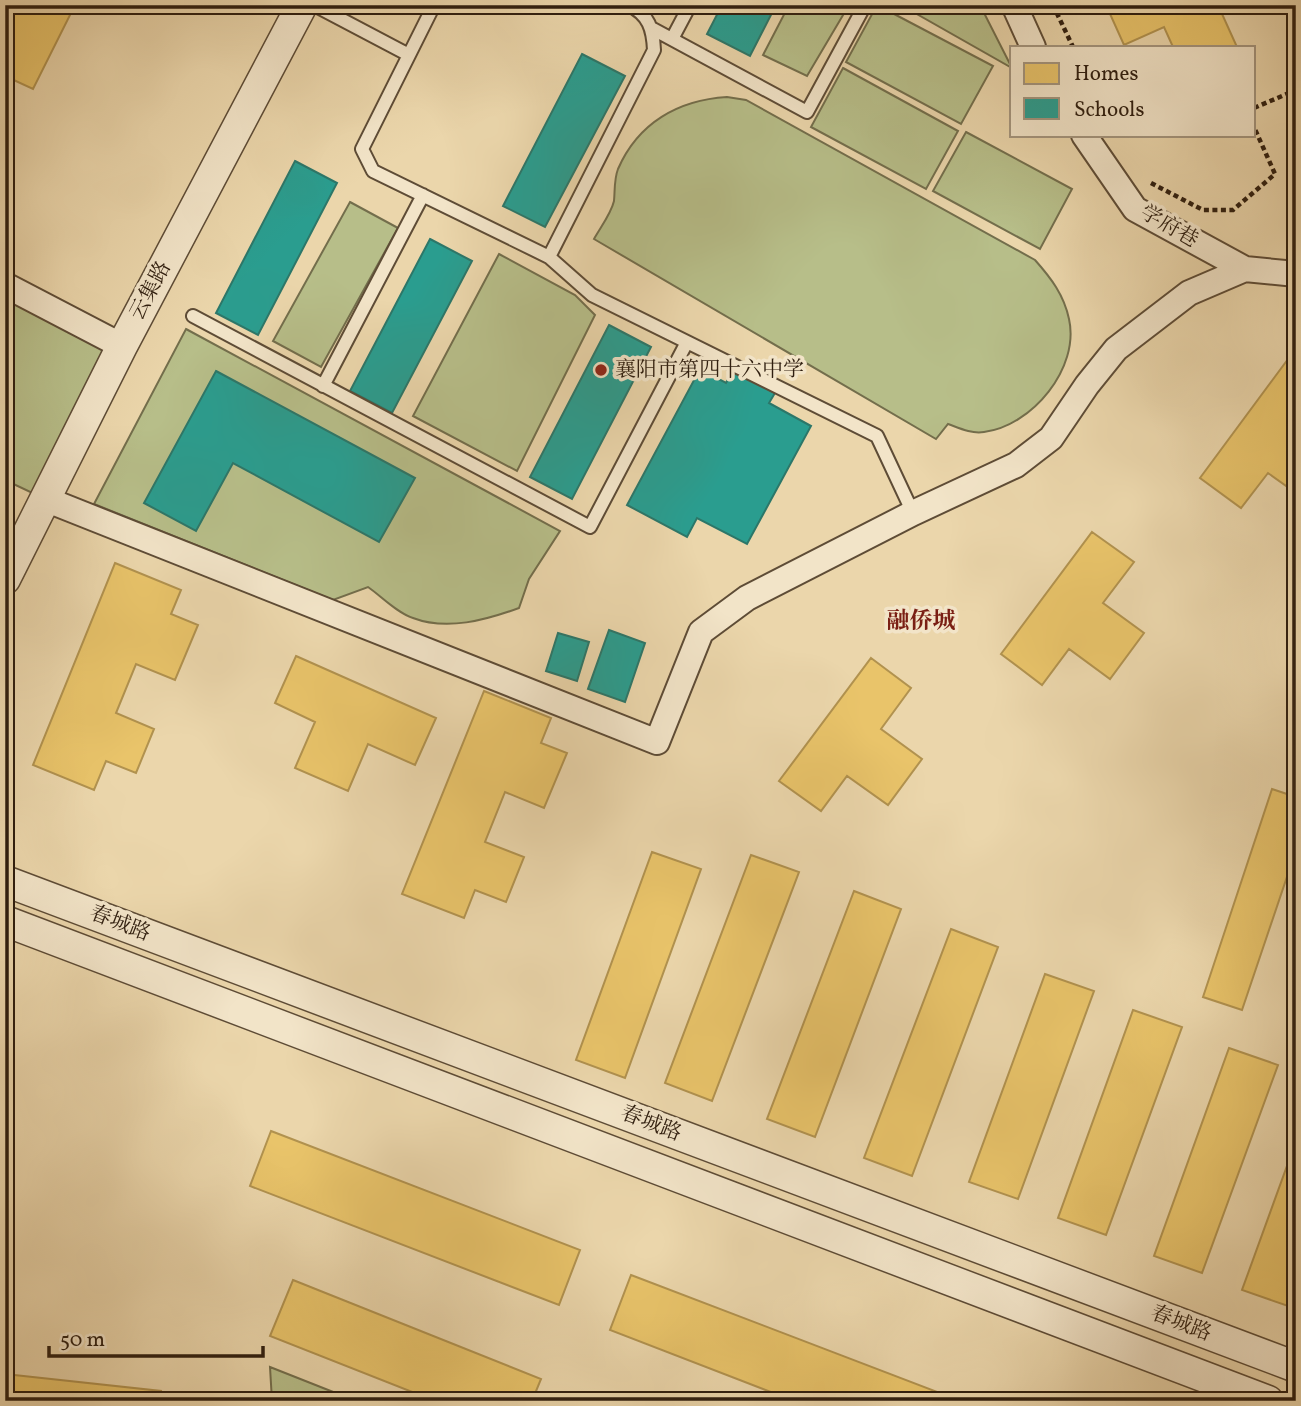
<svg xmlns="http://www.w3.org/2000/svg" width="1301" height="1406" viewBox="0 0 1301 1406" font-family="Vollkorn,'Noto Serif SC',serif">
<rect width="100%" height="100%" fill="#ebd6ab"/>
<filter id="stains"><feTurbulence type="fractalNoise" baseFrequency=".00286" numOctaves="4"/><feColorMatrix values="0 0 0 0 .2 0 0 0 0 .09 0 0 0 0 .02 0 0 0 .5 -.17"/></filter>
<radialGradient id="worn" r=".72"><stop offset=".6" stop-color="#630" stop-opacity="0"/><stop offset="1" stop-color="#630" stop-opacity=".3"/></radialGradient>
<path fill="#b7be89" stroke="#736e4c" stroke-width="2" d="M789 5H849L807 76 763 55Z
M877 5 993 66 961 124 846 62Z
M901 5H980L1012 68Z
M843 68 958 131 926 189 811 127Z
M727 97 746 100 1035 260C1051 278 1064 295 1069 319 1080 368 1032 426 984 432 971 434 959 428 948 424L936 439 594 239C600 228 611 214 614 201 615 191 614 179 618 169 638 123 678 100 727 97Z
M966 132 1072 189 1040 249 933 191Z
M350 202 398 228 321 367 273 341Z
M499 254 575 295 595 315 517 471 413 416Z
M5 285 122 346 45 499 5 480Z
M186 329 560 531 529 579 519 608C486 620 447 631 413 618 397 613 381 596 368 587L333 600 94 504Z
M270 1367 356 1401H272Z"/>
<path fill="#e9c46a" stroke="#b1924f" stroke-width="2" d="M13 5H75L33 89 5 76V20Z
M1106 5H1218L1237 47H1173L1164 27 1124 45Z
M1291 355 1296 358V493L1268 473 1241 508 1200 478Z
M1092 532 1134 562 1103 603 1144 633 1110 679 1069 649 1042 685 1001 654Z
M115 563 181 590 171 614 198 625 175 680 136 664 116 713 154 729 136 773 106 761 94 790 33 765Z
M296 656 436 718 415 765 368 744 348 791 295 768 315 722 275 703Z
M871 658 911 688 881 729 922 759 888 805 847 776 821 811 779 781Z
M484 691 551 718 541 743 567 753 544 808 505 792 485 842 524 857 506 902 475 890 464 918 402 894Z
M1272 789 1296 797V850L1242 1010 1203 997Z
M652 852 701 869 625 1078 576 1060Z
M751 855 799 872 712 1101 665 1083Z
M854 891 901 909 815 1137 767 1119Z
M951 929 998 947 912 1176 864 1158Z
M1045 974 1094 991 1018 1199 969 1182Z
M1133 1010 1182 1027 1106 1235 1058 1218Z
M1229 1048 1278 1065 1202 1273 1154 1256Z
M271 1131 580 1250 559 1305 250 1186Z
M1296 1141V1293L1291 1307 1242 1290Z
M631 1275 940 1393 937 1401H794L610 1330Z
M293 1280 541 1379 532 1401H435L270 1336Z
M5 1374 161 1391 160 1401H5Z"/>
<path fill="#2a9d8f" stroke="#2c7769" stroke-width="2" d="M722 5H776L750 56 707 34Z
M582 54 625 76 545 227 503 206Z
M295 161 337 183 258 335 216 313Z
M430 239 472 261 392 413 350 391Z
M609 325 651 347 572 499 530 477Z
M700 369 726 383 733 370 775 393 769 403 811 426 747 544 697 518 687 537 627 505Z
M216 371 415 478 379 542 233 463 196 531 144 503Z
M609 630 645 643 625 702 588 689Z
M558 633 589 642 577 681 546 671Z"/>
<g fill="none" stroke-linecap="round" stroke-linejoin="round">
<g stroke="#5e4c36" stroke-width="16">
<path id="service" d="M314 5 409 55 434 5
M629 5C649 15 653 29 654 50L549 257 592 295 877 436 913 513
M653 29 807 112 865 5
M672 39 690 5
M409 55 362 149 373 171 549 257
M193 316 590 527 687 342
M323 386 423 195"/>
</g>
<g stroke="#5e4c36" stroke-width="28">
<path id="minor" d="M1014 5 1033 47
M1084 135 1135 209 1245 269
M5 285 122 346
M45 499 657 742 701 632 747 598 913 513 1016 465 1051 438 1087 385 1116 349 1189 293 1245 269 1296 274"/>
</g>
<g stroke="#5e4c36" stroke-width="33">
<path id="tertiary" d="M5 579 122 346 302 5
M5 881 1296 1367
M5 921 1268 1401"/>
</g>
<path stroke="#2f1e0f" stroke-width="4.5" stroke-dasharray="5 3.5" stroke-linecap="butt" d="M1053 5 1073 47
M1254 108 1296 90
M1151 183 1203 210H1233L1275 174 1254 127"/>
<use href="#service" stroke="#f2e4c8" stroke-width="12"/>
<use href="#minor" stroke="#f2e4c8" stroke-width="24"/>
<use href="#tertiary" stroke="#f2e4c8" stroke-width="30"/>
</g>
<circle fill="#8f2418" stroke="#f2e4c8" stroke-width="2.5" cx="601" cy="370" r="7"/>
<g text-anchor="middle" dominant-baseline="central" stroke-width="7" stroke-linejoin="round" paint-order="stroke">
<g font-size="21" fill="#2f1e0f" stroke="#f2e4c8">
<text transform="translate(1169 227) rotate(30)">学府巷</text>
<text transform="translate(151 291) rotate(-62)">云集路</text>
<text transform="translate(120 924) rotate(21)">春城路</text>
<text transform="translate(651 1124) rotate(21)">春城路</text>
<text transform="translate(1181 1324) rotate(21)">春城路</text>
</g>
<g font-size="21" fill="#2f1e0f" stroke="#f2e4c8" text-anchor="start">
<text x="615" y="370">襄阳市第四十六中学</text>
</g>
<g font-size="23" font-weight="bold" fill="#7a1f14" stroke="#f2e4c8">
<text x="921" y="622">融侨城</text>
</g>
</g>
<rect width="1301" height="1406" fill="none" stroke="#ebd6ab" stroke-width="28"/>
<rect x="7" y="7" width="1287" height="1392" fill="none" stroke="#2f1e0f" stroke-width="3.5"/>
<rect x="14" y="14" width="1273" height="1378" fill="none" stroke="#2f1e0f" stroke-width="2"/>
<rect x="1010" y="46" width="245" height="91" fill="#f2e4c8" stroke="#a4957e" stroke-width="2"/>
<rect x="1024" y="63" width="35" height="21" fill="#e9c46a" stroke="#a4957e" stroke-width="2"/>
<text x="1074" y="80" font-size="21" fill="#2f1e0f">Homes</text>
<rect x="1024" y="98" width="35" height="21" fill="#2a9d8f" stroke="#a4957e" stroke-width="2"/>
<text x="1074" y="116" font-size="21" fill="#2f1e0f">Schools</text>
<path d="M49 1346v10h214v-10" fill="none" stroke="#2f1e0f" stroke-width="3.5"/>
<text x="60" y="1346" font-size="21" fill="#2f1e0f" stroke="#f2e4c8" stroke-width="5" paint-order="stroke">50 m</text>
<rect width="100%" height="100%" filter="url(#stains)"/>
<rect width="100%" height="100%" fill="url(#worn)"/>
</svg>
